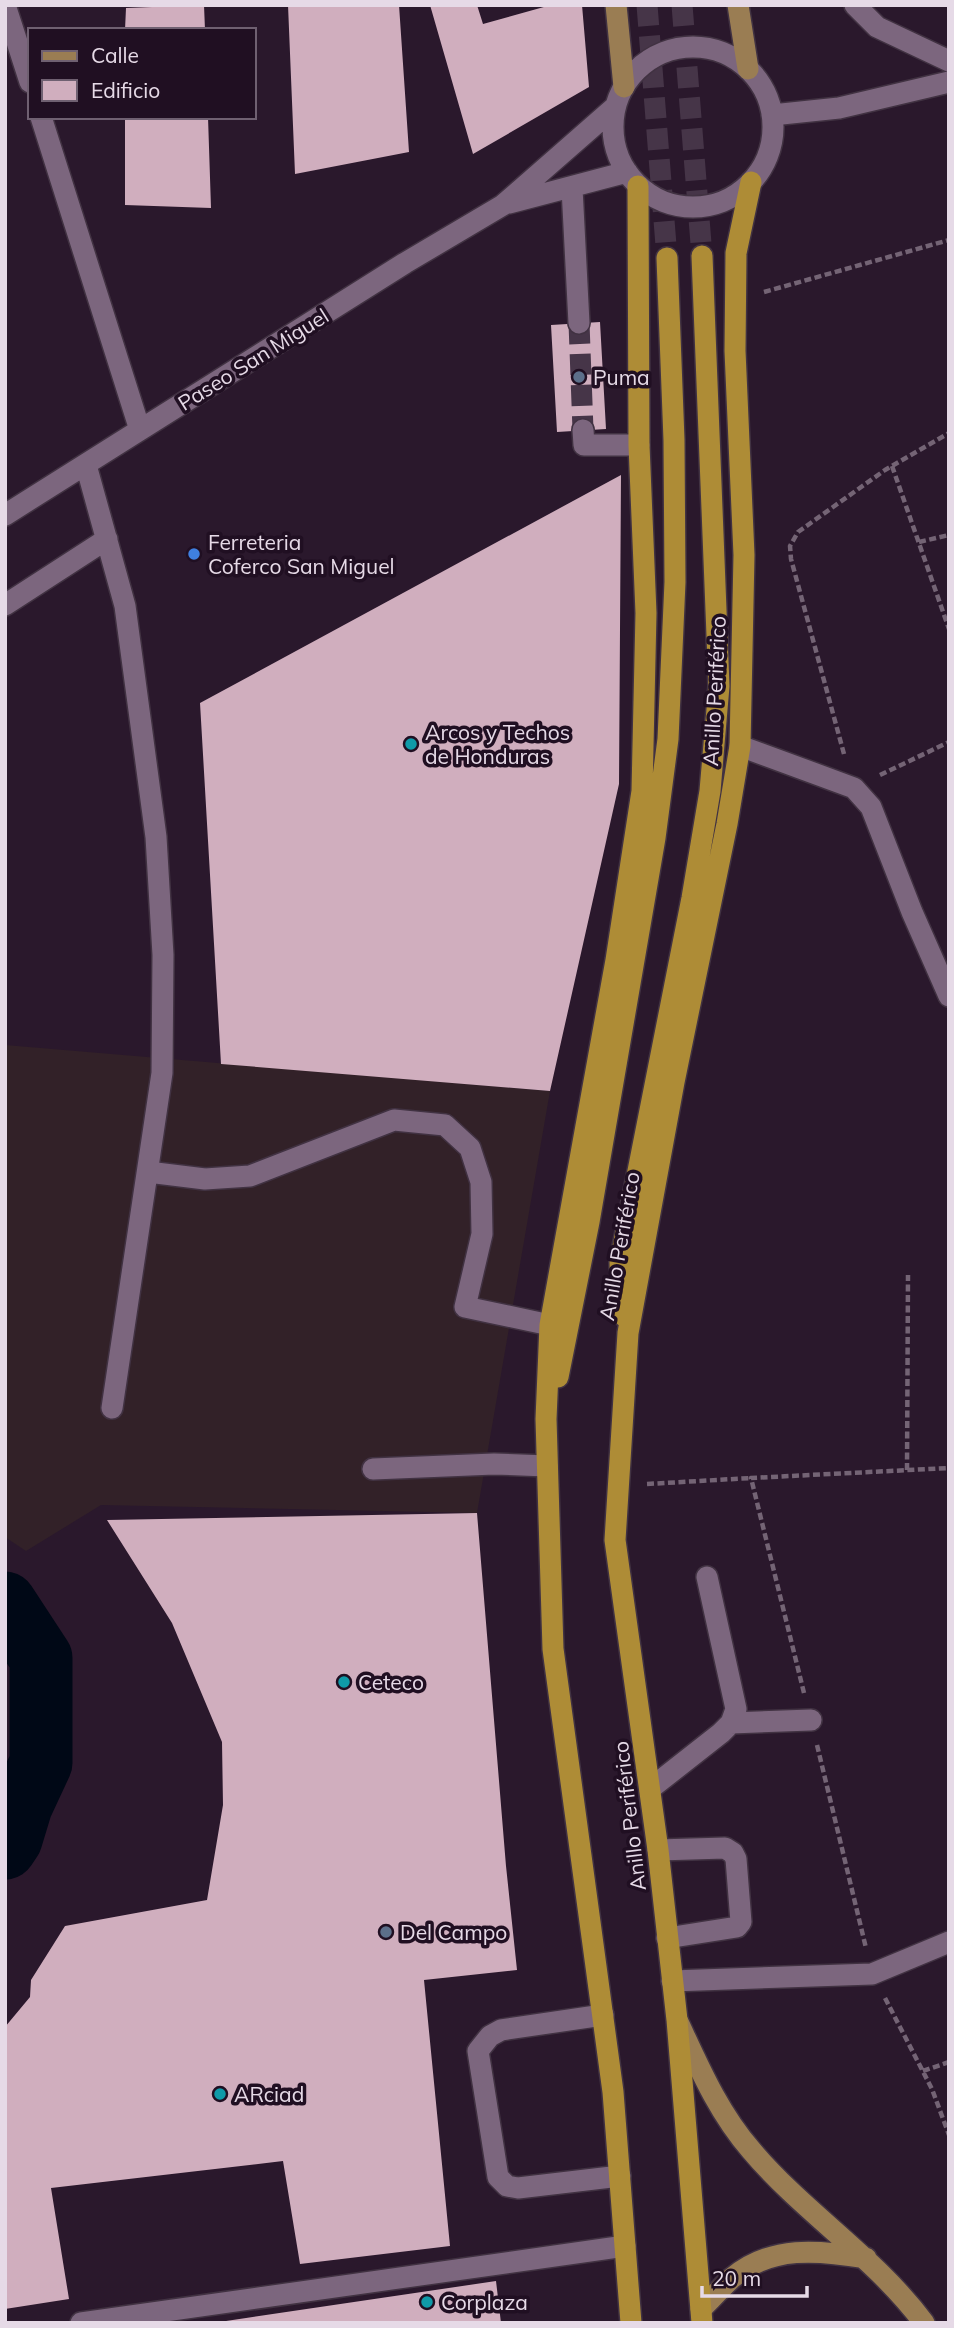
<svg xmlns="http://www.w3.org/2000/svg" width="954" height="2328" viewBox="0 0 954 2328" font-family="Mulish,sans-serif">
<rect width="100%" height="100%" fill="#2a182c"/>
<path fill="#322128" d="M5 1045 550 1091 477 1513 101 1505 26 1551 5 1537Z"/>
<g fill="none" stroke-linecap="round" stroke-linejoin="round">
<path stroke="#000816" stroke-width="10" d="M5 1799 21 1806"/>
<path stroke="#000816" stroke-width="63" d="M5 1603 41 1658V1763L21 1806 11 1839 5 1848"/>
</g>
<path fill="#d0aebe" d="M204 5 205 30H125L126 8Z
M288 5H399L409 152 295 174Z
M430 5H477L483 24 551 5H582L589 87 473 154Z
M125 117H208L211 208 125 205Z
M600 322 606 429 557 432 551 325Z
M621 475 619 784 550 1091 221 1064 200 703Z
M477 1513 506 1866 517 1970 424 1980 450 2246 300 2264 283 2161 51 2188 69 2299 5 2309V2027L30 1997 31 1980 65 1926 207 1900 223 1805 222 1742 172 1623 107 1520Z
M496 2281 501 2323H226V2321Z"/>
<g fill="none" stroke-linecap="round" stroke-linejoin="round">
<path stroke="#463548" stroke-width="21" stroke-dasharray="21 10" stroke-linecap="butt" d="M579 323 583 430"/>
<path stroke="#463548" stroke-width="21" stroke-dasharray="21 10" stroke-linecap="butt" d="M647 5 667 258
M682 5 702 256"/>
<g stroke="#413242" stroke-width="24">
<path id="minor" d="M5 5 30 82
M855 5 877 27 949 61
M613 127a80 80 0 1 1 160 0a80 80 0 1 1-160 0Z
M772 115 839 108 949 82
M41 117 140 430
M572 188 579 323
M509 203 627 172
M583 430 584 445H639
M86 465 125 606 156 837 163 955 162 1073 112 1408
M5 515 405 263 503 205 615 107
M5 605 107 539
M740 746 854 788 871 807 912 912 949 996
M148 1172 205 1179 250 1176 394 1120 445 1125 470 1148 481 1182 482 1234 465 1307 550 1325
M373 1469 494 1464 547 1466
M731 1723 811 1720
M651 1788 721 1733 731 1723 736 1709 707 1577
M658 1850 725 1848 733 1853 736 1859 741 1922 737 1927 667 1938
M672 1981 872 1974 949 1942
M603 2015 501 2030 490 2036 478 2051 498 2177 507 2186 518 2188 620 2176
M81 2323 625 2246"/>
</g>
<g stroke="#413242" stroke-width="24">
<path id="major" d="M616 5 624 87
M738 5 748 69
M678 2022C699 2067 718 2112 751 2150 804 2213 875 2257 924 2323
M701 2309C711 2299 721 2288 732 2278 771 2245 819 2250 866 2258"/>
</g>
<g stroke="#413242" stroke-width="24">
<path id="highway" d="M625 1317 621 1300 620 1262 692 898 710 791 719 686 702 256
M558 1377 589 1222 655 838 668 739 675 582 674 440 667 258
M631 2323 613 2092 553 1649 546 1419 550 1325 616 960 642 791 646 613 639 445 638 186
M702 2323 677 2020 658 1850 615 1540 628 1333 674 1082 727 824 740 746 744 555 735 351 736 253 751 182"/>
</g>
<path stroke="#746475" stroke-width="4.5" stroke-dasharray="7 3.5" stroke-linecap="butt" d="M764 292 949 240
M892 466 949 629
M919 542 949 535
M844 754 791 559 790 546 798 532 885 470 949 433
M880 775 949 742
M907 1470 908 1275
M647 1484 751 1478
M804 1693 751 1478 949 1468
M817 1745 866 1948
M885 1998 932 2089 949 2135
M923 2071 949 2062"/>
<use href="#minor" stroke="#7c667e" stroke-width="21"/>
<use href="#major" stroke="#9a7d53" stroke-width="21"/>
<use href="#highway" stroke="#ae8c36" stroke-width="21"/>
</g>
<g fill="#5c6f8a" stroke="#200f22" stroke-width="2.5">
<circle cx="579" cy="377" r="7"/>
<circle cx="386" cy="1932" r="7"/>
</g>
<circle fill="#3f7fe0" stroke="#200f22" stroke-width="2.5" cx="194" cy="554" r="7"/>
<g fill="#0f9aa8" stroke="#200f22" stroke-width="2.5">
<circle cx="411" cy="744" r="7"/>
<circle cx="344" cy="1682" r="7"/>
<circle cx="220" cy="2094" r="7"/>
<circle cx="427" cy="2302" r="7"/>
</g>
<g text-anchor="middle" dominant-baseline="central" stroke-width="7" stroke-linejoin="round" paint-order="stroke">
<g font-size="21" fill="#e6dae7" stroke="#200f22">
<text transform="translate(253 359) rotate(-32)">Paseo San Miguel</text>
<text transform="translate(714 691) rotate(-87)">Anillo Periférico</text>
<text transform="translate(619 1246) rotate(-80)">Anillo Periférico</text>
<text transform="translate(629 1816) rotate(-97)">Anillo Periférico</text>
</g>
<g font-size="21" fill="#e6dae7" stroke="#200f22" text-anchor="start">
<text x="593" y="377">Puma</text>
<text x="208" y="542">Ferreteria<tspan x="208" dy="24">Coferco San Miguel</tspan></text>
<text x="425" y="732">Arcos y Techos<tspan x="425" dy="24">de Honduras</tspan></text>
<text x="358" y="1682">Ceteco</text>
<text x="400" y="1932">Del Campo</text>
<text x="234" y="2094">ARciad</text>
<text x="441" y="2302">Corplaza</text>
</g>
</g>
<rect width="954" height="2328" fill="none" stroke="#e6dae7" stroke-width="14"/>
<rect x="28" y="28" width="228" height="91" fill="#200f22" stroke="#6f6071" stroke-width="2"/>
<rect x="42" y="51" width="35" height="10" fill="#9a7d53" stroke="#6f6071" stroke-width="2"/>
<text x="91" y="63" font-size="21" fill="#e6dae7">Calle</text>
<rect x="42" y="80" width="35" height="21" fill="#d0aebe" stroke="#6f6071" stroke-width="2"/>
<text x="91" y="98" font-size="21" fill="#e6dae7">Edificio</text>
<path d="M702 2286v10h105v-10" fill="none" stroke="#e6dae7" stroke-width="3.5"/>
<text x="712" y="2286" font-size="21" fill="#e6dae7" stroke="#200f22" stroke-width="5" paint-order="stroke">20 m</text>
</svg>
